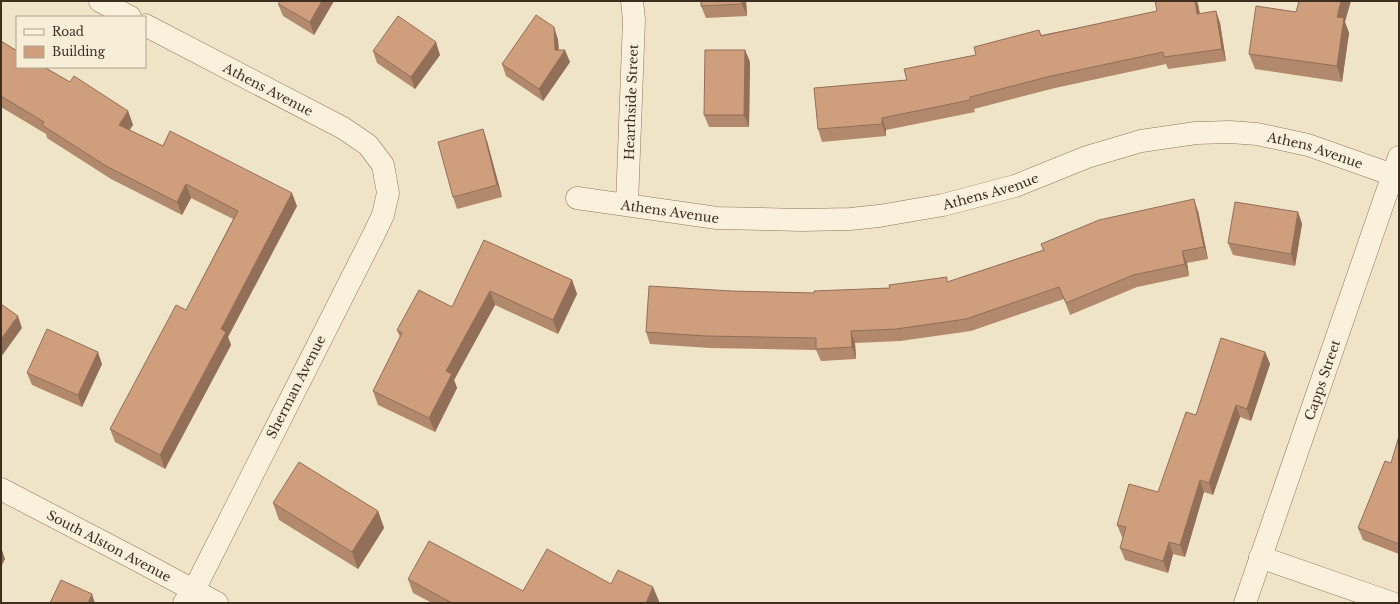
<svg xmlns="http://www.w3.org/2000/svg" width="1400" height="604" viewBox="0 0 1400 604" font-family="'Libre Baskerville',serif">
<rect width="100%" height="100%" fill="#f0e4c8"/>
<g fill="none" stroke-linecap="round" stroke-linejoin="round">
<g stroke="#8d765c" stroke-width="23">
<g id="minor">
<path d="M100 1 130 17"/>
<path id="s1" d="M145 25 343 128 368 145 383 165 388 193 383 215 374 234 194 590 184 603"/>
<path id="s2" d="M577 198 717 218 802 220 850 219 879 216 943 205 1015 186 1087 157 1141 141 1196 133 1230 132 1257 134 1308 145 1393 175"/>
<path id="s3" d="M627 204 634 20 632 1"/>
<path d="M1260 557 1392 603"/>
<path id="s4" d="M1245 603 1399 157"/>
</g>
</g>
<g stroke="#8d765c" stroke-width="23">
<g id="tertiary">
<path id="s5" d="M1 489 139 561 217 603"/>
</g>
</g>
<use href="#minor" stroke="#faf1dc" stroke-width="22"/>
<use href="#tertiary" stroke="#faf1dc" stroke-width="22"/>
</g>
<path fill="#b2896c" d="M280 1H334L314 35 283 16 278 4Z
M746 1 747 16 706 18 701 6Z
M1198 4 1200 14 1216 11 1220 23 1226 61 1168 69 1166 64 1055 88 974 109 975 112 886 130V136L822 142 818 129 907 80 976 55 1039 30 1041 35Z
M1345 22 1349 33 1342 82 1255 69 1249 54Z
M554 27 558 40 559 50 570 62 543 101 506 76 502 64Z
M1 41 70 82 128 111 133 125 129 130 163 146 297 206 228 337 231 345 165 469 115 442 110 429 186 310 233 219 191 198 182 215 111 179 47 138 46 134 1 107Z
M745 50 750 62 749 127H709L704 115Z
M373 51 440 55 415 89 377 63Z
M487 141 502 197 457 209 453 197Z
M1198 211 1208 259 1187 263 1189 276 1137 287 1070 315 1064 299 971 331 900 341 855 343 856 359 821 361 816 350 710 348 650 344 646 332 731 291 814 293 890 288 948 282 1043 250 1041 244Z
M1298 212 1302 224 1295 266 1233 255 1228 243Z
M484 240 572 280 577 294 558 334 495 305 454 380 457 388 435 432 378 405 373 391 400 337 397 330 452 307Z
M1265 352 1270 364 1251 421 1240 417 1213 495 1204 492 1185 557 1173 554 1168 573 1125 560 1120 548 1123 537H1122L1117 525 1158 492 1196 415Z
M102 364 82 407 32 385 27 373Z
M1399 436V554L1363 540 1358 528 1391 463Z
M273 503 378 511 384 528 358 569 279 520Z
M408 579 523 591 611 584 659 601 658 603H432L413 593Z"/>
<path fill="#916f58" d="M322 1H334L314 35 310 22Z
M742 1H746L747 16 742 4Z
M1195 1H1197L1198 4 1202 26 1197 14Z
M1341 1H1351L1345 22 1349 33 1342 82 1337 66V17Z
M1216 11 1220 23 1226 61 1222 49Z
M554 27 558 40 559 59 565 50 570 62 543 101 539 89 555 50Z
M436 42 440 55 415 89 411 77Z
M745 50 750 62 749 127 744 115Z
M128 111 133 125 124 138 119 125Z
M882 118 886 130V136L882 124Z
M483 129 487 141 502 197 497 185Z
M186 184 191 198 182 215 177 202Z
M292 193 297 206 228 337 231 345 165 469 160 455 221 329Z
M1194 199 1198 211 1208 259 1204 247Z
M1298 212 1302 224 1295 266 1291 254Z
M1182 251 1187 263 1189 276 1185 264Z
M572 280 577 294 558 334 553 320Z
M490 291 495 305 454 380 457 388 435 432 429 418 446 371Z
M18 316 22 328 1 357V339Z
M851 331 855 343 856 359 852 347Z
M98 352 102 364 82 407 78 395Z
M1265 352 1270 364 1251 421 1247 409Z
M1236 405 1240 417 1213 495 1209 483Z
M1200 480 1204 492 1185 557 1180 545Z
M378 511 384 528 358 569 352 552Z
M1169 542 1173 554 1168 573 1163 561Z
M1 547 5 559 1 567Z
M653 587 659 601 658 603H646Z
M92 594 95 603H88Z"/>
<path fill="#cf9f7d" stroke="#916f58" d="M280 1H322L310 22 278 4Z
M701 1H742V4L701 6Z
M1155 1H1195L1197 14 1216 11 1222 49 1164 57 1163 52 1051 76 970 97V100L882 118V124L818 129 814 88 907 80 904 69 976 55 974 47 1039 30 1041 36 1157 11Z
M1299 1H1341L1337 17 1344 18 1337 66 1249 54 1256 6 1296 12Z
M536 15 554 27 555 50H565L539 89 502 64Z
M398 16 436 42 411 77 373 51Z
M1 41 17 51V67H44L70 82 74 76 128 111 119 125 163 146 170 131 292 193 221 329 226 332 160 455 110 429 176 305 186 310 238 211 186 184 177 202 106 166 42 125 44 122 1 96Z
M705 50H745L744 115H704Z
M483 129 497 185 453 197 438 142Z
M1194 199 1204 247 1182 251 1185 264 1133 275 1066 303 1059 287 966 319 896 329 851 331 852 347 816 349V338L706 336 646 332 649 286 731 291 814 293V291L890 288 889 285 947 277V282L1044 250 1041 244 1099 220Z
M1235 202 1298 212 1291 254 1228 243Z
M484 240 572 280 553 320 490 291 446 371 452 374 429 418 373 391 402 333 397 330 419 290 452 307Z
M1 304 18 316 1 339Z
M47 329 98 352 78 395 27 373Z
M1221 338 1265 352 1247 409 1236 405 1209 483 1200 480 1180 545 1169 542 1163 561 1120 548 1126 527 1117 525 1129 484 1158 492 1186 412 1196 415Z
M1399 436V544L1358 528 1385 461 1391 463Z
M299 462 378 511 352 552 273 503Z
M429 541 523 591 547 549 611 584 618 570 653 587 646 603H452L408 579Z
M61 580 92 594 88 603H50Z"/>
<g text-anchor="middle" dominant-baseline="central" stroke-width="4" stroke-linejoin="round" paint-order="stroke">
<g font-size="13" fill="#3d2e20" stroke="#f7eed8">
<text stroke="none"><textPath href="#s1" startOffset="139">Athens Avenue</textPath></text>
<text stroke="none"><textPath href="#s3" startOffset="102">Hearthside Street</textPath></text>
<text stroke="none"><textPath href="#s2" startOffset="754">Athens Avenue</textPath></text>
<text stroke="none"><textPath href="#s2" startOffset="418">Athens Avenue</textPath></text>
<text stroke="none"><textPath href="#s2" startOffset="94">Athens Avenue</textPath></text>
<text stroke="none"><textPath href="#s4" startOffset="236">Capps Street</textPath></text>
<text transform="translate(296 387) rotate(-63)">Sherman Avenue</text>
<text stroke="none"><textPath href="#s5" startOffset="122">South Alston Avenue</textPath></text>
</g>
</g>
<rect width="1400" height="604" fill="none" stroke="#3d2e20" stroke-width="4"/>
<rect x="16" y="16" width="130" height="52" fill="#f7eed8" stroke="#ada18e"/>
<rect x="24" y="29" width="20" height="6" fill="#faf1dc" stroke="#ada18e"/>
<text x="52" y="36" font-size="12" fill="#3d2e20">Road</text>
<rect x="24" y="46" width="20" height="12" fill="#cf9f7d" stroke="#ada18e"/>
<text x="52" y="56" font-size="12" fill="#3d2e20">Building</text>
</svg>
